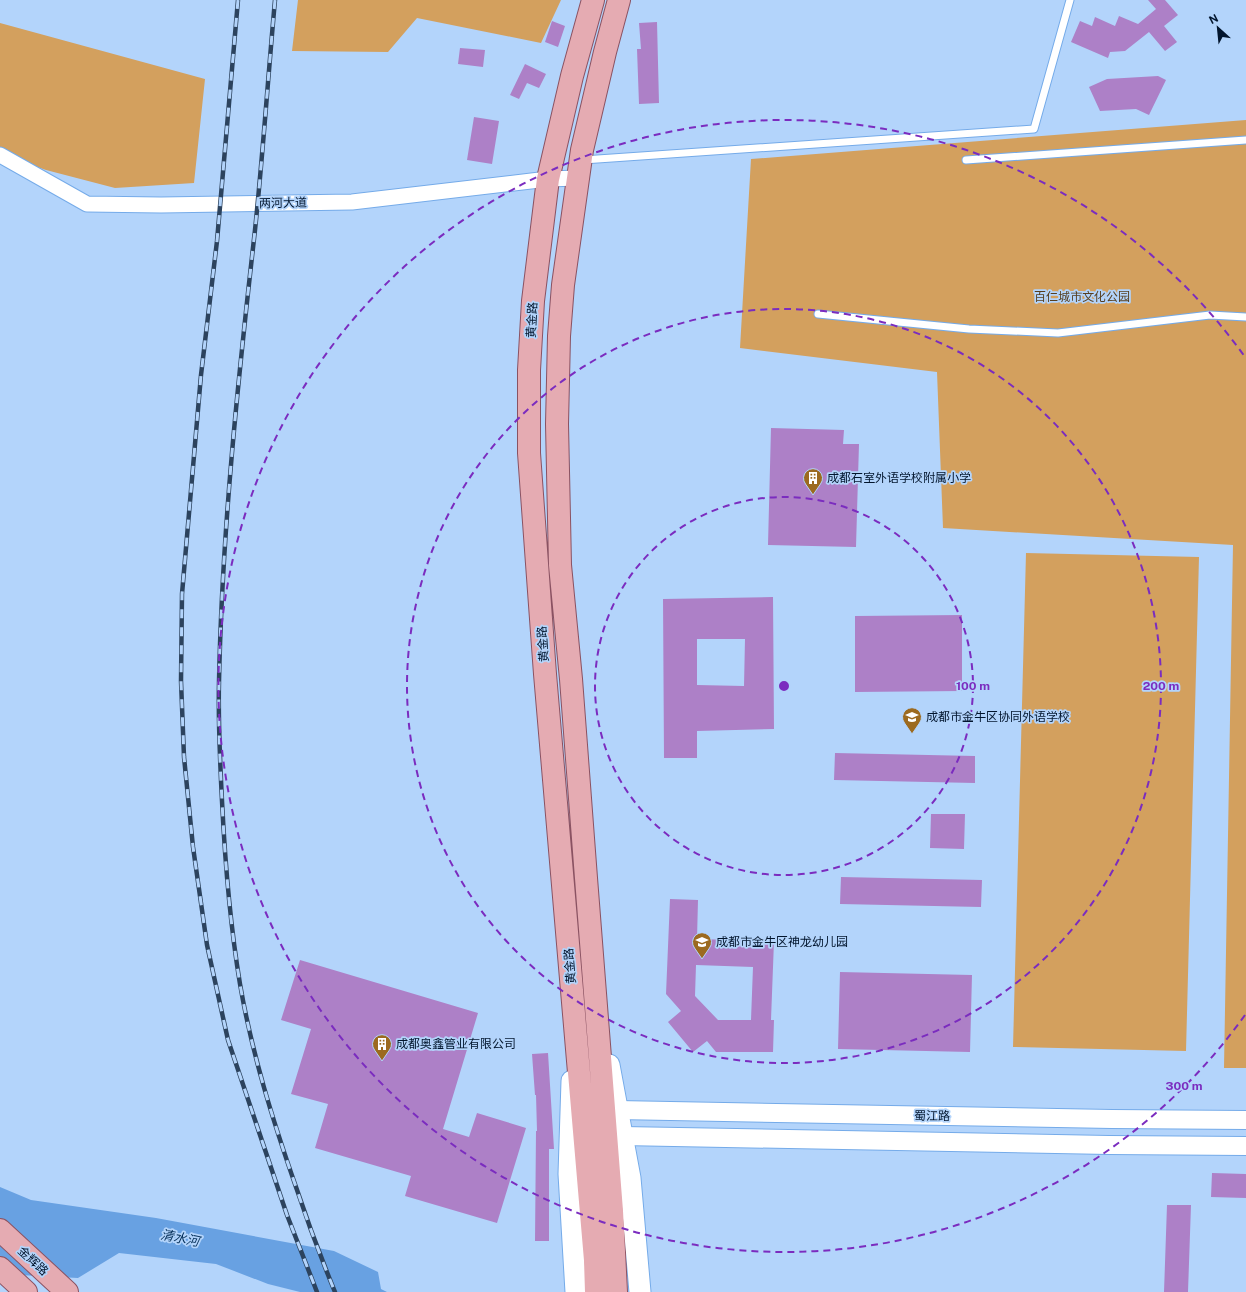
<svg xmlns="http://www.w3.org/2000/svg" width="1246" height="1292" viewBox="0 0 1246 1292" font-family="'Public Sans','Noto Sans SC',sans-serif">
<rect width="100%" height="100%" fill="#b3d4fb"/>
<path fill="#d3a05e" d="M298 0H561L541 43 417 18 388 52 292 51Z
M0 23 205 79 194 183 115 188 46 170 0 154Z
M1246 120V1068H1224L1233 545 943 528 937 372 740 348 751 159Z
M1026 553 1199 557 1186 1051 1013 1047Z"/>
<path fill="#68a1e2" d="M0 1187 31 1200 156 1218 334 1251 378 1272 381 1289 387 1292H300L268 1284 216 1264 119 1253 78 1278 0 1274Z"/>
<path fill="#ad80c7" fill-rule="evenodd" d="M1148 0H1165L1178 15 1164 26 1177 42 1165 51 1149 32 1125 51 1110 52 1108 58 1071 42 1080 21 1092 26 1095 17 1115 26 1119 16 1138 24 1156 9Z
M552 21 565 26 558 47 545 42Z
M657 22 659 103 639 104 637 49H641L639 23Z
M460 48 485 50 483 67 458 64Z
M525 64 546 74 539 88 527 83 519 99 510 95Z
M1158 76 1166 80 1149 115 1136 109 1100 111 1089 87 1107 79Z
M474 117 499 121 492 164 467 160Z
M771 428 844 430 843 444H859L856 547 768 545Z
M773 597 774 729 697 731V758H664L663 599ZM697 639H745L744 686 697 685Z
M962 615V691L855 692V616Z
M835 753 975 756V783L834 780Z
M931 814H965L964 849 930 848Z
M841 877 982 880 981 907 840 904Z
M670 899 698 900 697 939 774 941 771 1020H774L773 1052H716L707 1041 693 1052 668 1022 681 1011 666 994ZM696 965 753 967 751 1020H718L695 996Z
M300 960 478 1013 443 1129 469 1137 477 1113 526 1128 497 1223 405 1196 411 1176 315 1148 328 1104 291 1094 311 1029 281 1020Z
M840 972 972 975 970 1052 838 1049Z
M548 1053 554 1149H549V1241H535L536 1131H537L536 1095H535L532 1054Z
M1212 1173 1246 1174V1198L1211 1197Z
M1167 1205H1191L1188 1292H1164Z"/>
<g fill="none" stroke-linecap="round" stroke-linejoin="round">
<g stroke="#75abe9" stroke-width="9">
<path id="service" d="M583 160 1034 129 1070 0
M966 160 1246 140
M818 314 969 329 1058 333 1210 315 1246 317"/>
</g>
<g stroke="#75abe9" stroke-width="17">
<path id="minor" d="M0 155 87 204 161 205 352 202 548 179 578 178"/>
</g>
<g stroke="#75abe9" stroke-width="20">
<path id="tertiary" d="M617 1110 1112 1119 1246 1120
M622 1136 1109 1145 1246 1146"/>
</g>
<g stroke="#75abe9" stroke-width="23">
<path id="secondary" d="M609 1065 630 1178 640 1292
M572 1081 569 1174 576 1292"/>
</g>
<g stroke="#8a5262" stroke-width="24">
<path id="primary" d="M593 0 572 76 548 179 533 301 529 370V453L545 674 595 1260 596 1292
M0 1230 67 1292
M0 1268 26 1292
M616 1292 612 1211 586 878 571 679 560 565 557 424 559 336 563 285 582 150 605 52 619 0"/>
</g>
<use href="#service" stroke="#fff" stroke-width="7"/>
<use href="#minor" stroke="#fff" stroke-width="15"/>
<use href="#tertiary" stroke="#fff" stroke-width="18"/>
<use href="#secondary" stroke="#fff" stroke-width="21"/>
<use href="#primary" stroke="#e5abb2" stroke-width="22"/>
<g stroke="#2c435e" stroke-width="4.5">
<path id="rail" d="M238 0 217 241 201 375 182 594 181 681 184 757 193 847 207 945 228 1040 287 1215 317 1292
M275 0C268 77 263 153 255 230 238 380 222 531 219 682 218 722 220 762 222 801 225 862 230 924 240 984 252 1054 273 1121 296 1187 308 1223 321 1258 335 1292"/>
</g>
<use href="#rail" stroke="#b3d4fb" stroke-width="3" stroke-dasharray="9" stroke-linecap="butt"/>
</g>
<g fill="none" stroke="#7b2cbf" stroke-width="2" stroke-dasharray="7 5">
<circle cx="784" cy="686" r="189"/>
<circle cx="784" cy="686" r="377"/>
<path d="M1245 1015A566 566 0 1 1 1245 357"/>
</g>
<defs>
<g id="building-pin" transform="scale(1)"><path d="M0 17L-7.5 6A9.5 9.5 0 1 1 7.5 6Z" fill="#9c6a1f" stroke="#b3d4fb"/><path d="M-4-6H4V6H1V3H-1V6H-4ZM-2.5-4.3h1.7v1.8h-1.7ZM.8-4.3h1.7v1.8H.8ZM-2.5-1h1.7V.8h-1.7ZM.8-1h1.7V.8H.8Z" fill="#fff"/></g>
<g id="school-pin" transform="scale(1)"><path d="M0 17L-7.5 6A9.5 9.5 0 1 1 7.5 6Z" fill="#9c6a1f" stroke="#b3d4fb"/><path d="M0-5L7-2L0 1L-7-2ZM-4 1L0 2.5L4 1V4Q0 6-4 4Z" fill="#fff"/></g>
</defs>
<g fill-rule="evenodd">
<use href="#building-pin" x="813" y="478"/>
<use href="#school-pin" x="912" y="717"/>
<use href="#school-pin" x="702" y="942"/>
<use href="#building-pin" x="382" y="1044"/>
</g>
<g text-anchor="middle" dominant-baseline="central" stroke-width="3.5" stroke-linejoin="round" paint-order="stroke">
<g font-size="12" fill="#02152d" stroke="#b3d4fb">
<text transform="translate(283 203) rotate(-1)">两河大道</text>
<text transform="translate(532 320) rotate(-87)">黄金路</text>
<text transform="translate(543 644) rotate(-94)">黄金路</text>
<text transform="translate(570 966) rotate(-95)">黄金路</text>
<text transform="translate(932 1116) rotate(1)">蜀江路</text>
<text transform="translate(33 1261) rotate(43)">金辉路</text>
</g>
<g font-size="12" fill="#563e1e" stroke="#b3d4fb">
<text x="1082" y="297">百仁城市文化公园</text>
</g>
<g font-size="12" fill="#02152d" stroke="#b3d4fb" text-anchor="start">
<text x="827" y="478">成都石室外语学校附属小学</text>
<text x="926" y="717">成都市金牛区协同外语学校</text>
<text x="716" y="942">成都市金牛区神龙幼儿园</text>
<text x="396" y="1044">成都奥鑫管业有限公司</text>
</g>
<g font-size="13" font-style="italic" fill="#042e57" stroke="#b3d4fb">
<text transform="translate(180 1238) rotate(11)">清水河</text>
</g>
</g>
<circle cx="784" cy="686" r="6" fill="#7b2cbf" stroke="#b3d4fb" stroke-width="2"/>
<g font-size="12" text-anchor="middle" font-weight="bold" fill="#7b2cbf" stroke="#b3d4fb" stroke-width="3.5" stroke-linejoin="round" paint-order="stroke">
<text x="973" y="690">100 m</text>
<text x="1161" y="690">200 m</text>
<text x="1184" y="1090">300 m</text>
</g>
<g transform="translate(1218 28) rotate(333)" stroke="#b3d4fb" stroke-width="3" paint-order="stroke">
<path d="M0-3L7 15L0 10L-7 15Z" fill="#02152d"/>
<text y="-6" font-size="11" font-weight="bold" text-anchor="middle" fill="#02152d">N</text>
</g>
</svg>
